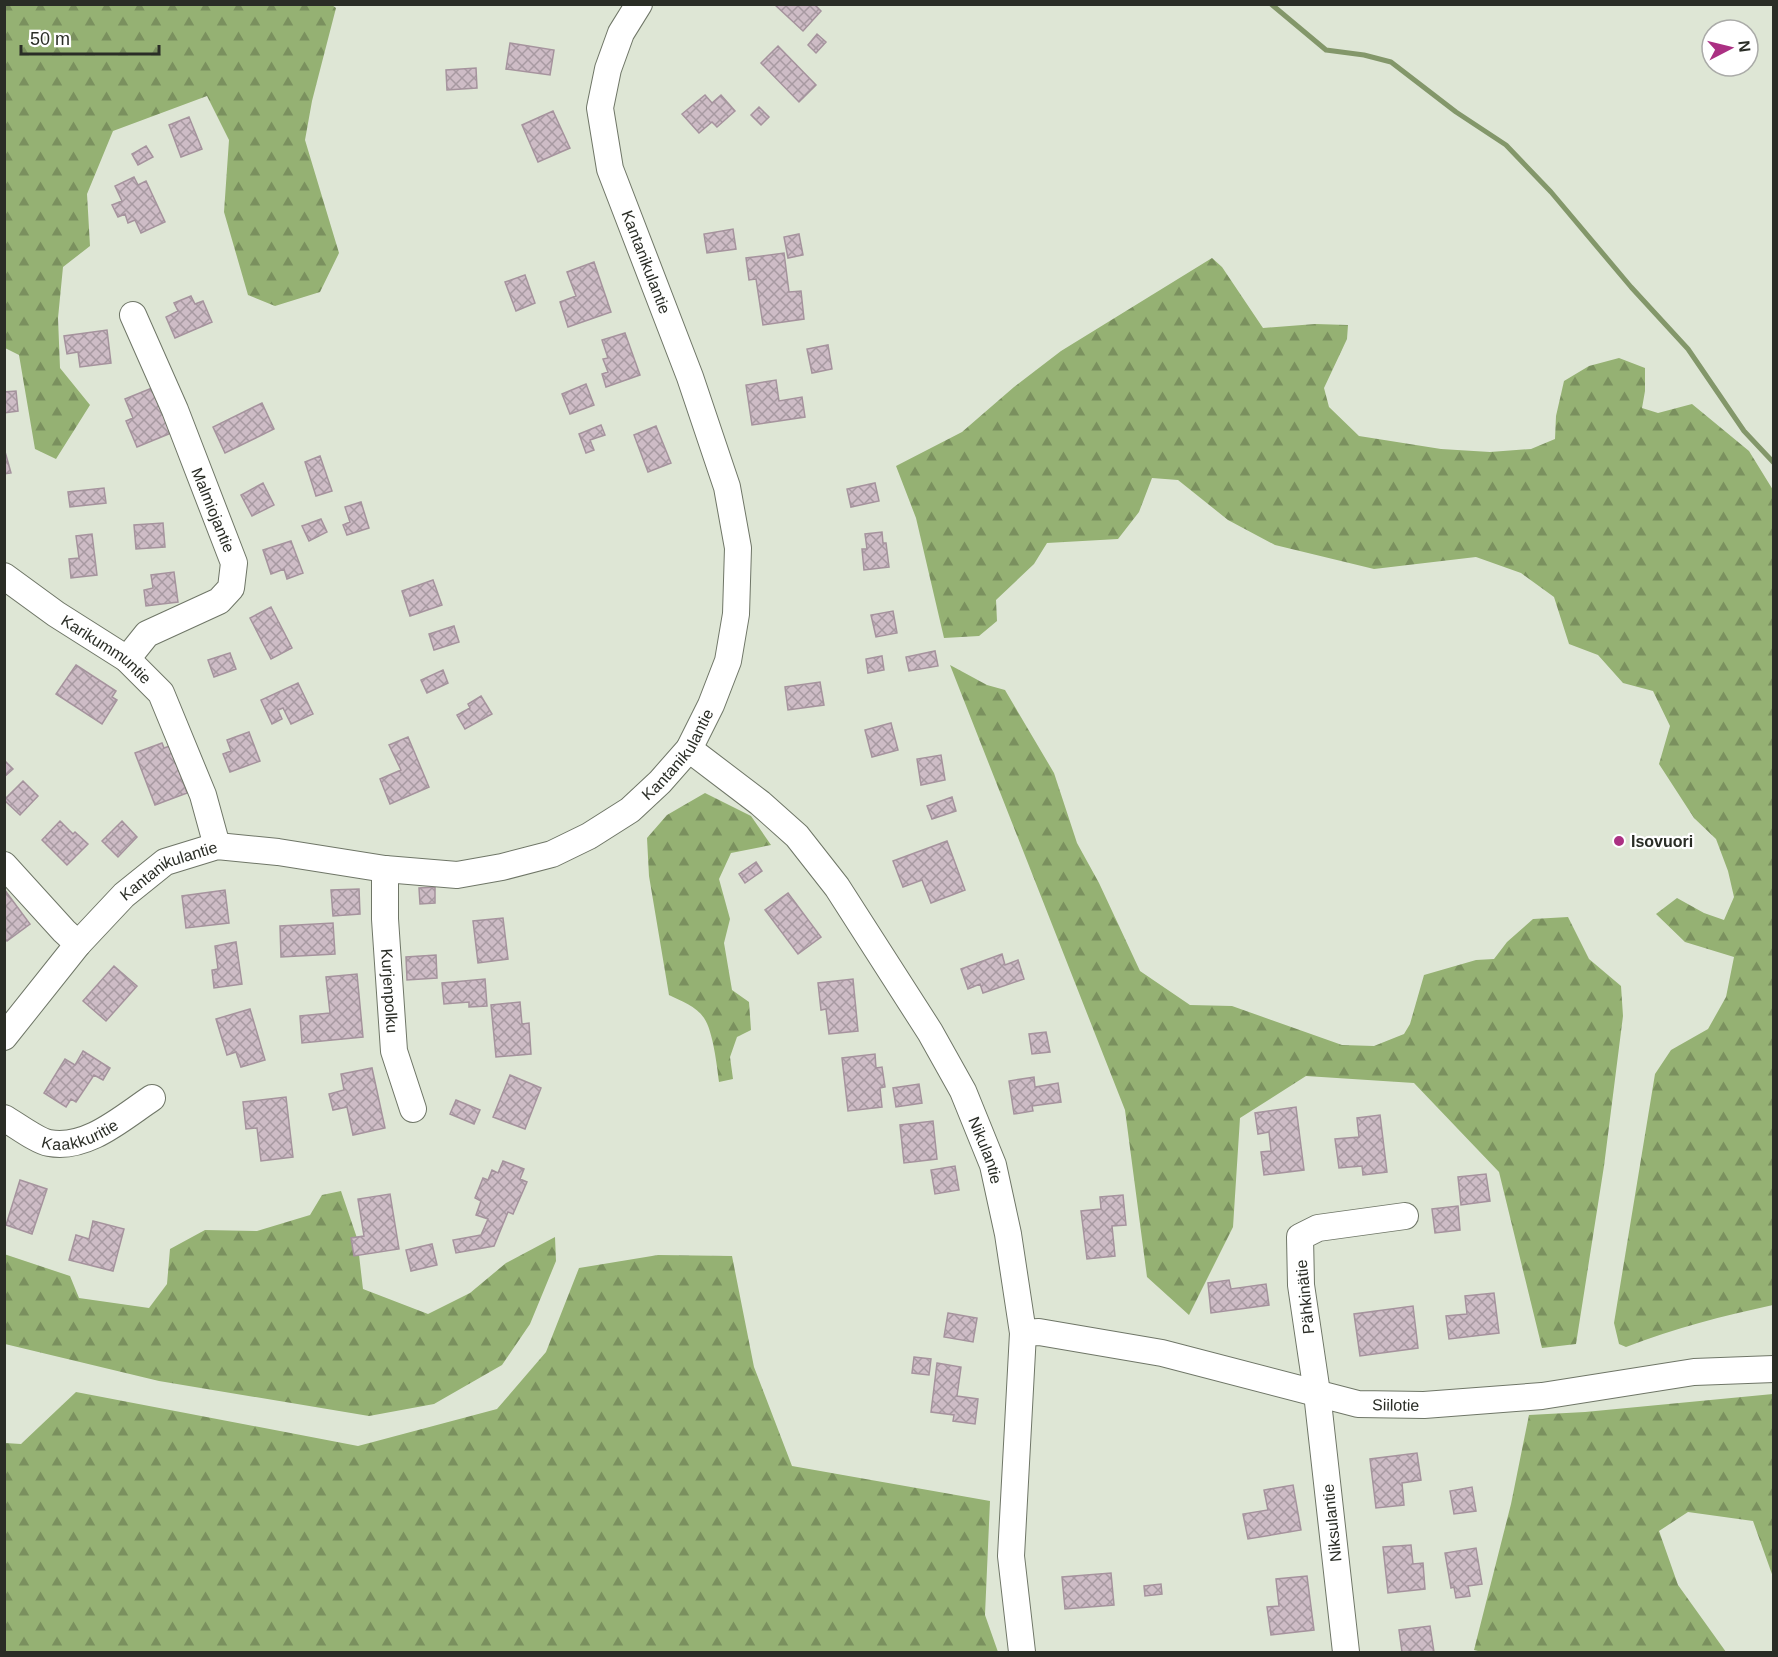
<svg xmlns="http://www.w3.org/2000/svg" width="1778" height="1657" viewBox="0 0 1778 1657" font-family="Helvetica,sans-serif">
<defs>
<pattern id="forest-firs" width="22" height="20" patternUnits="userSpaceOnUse" patternTransform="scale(1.5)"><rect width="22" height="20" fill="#95b173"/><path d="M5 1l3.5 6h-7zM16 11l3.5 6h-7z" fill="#7a905e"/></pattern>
<pattern id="building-cross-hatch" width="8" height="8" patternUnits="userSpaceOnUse" patternTransform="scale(1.5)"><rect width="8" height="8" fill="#cebcc6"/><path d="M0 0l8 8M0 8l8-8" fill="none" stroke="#a799a1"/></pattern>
</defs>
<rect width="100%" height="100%" fill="#dee6d5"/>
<path fill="url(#forest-firs)" d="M332 5 336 8 312 101 305 140 339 253 320 292 275 306 248 295 224 212 229 140 207 96 113 131 87 194 90 246 63 267 58 318 60 368 90 405 56 459 35 449 19 355 5 348 4 42 6 23H5V5Z
M1212 258 1222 267 1263 328 1315 324 1348 325 1347 339 1324 388 1329 407 1359 436 1441 449 1490 452 1531 449 1555 439 1556 416 1564 381 1589 366 1619 358 1645 368V391L1642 408 1658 413 1692 404 1749 451 1773 490V1305C1723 1316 1675 1328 1626 1347L1619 1344 1614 1323 1655 1074 1671 1050 1708 1029 1726 997 1734 957 1685 942 1656 914 1677 898 1704 913 1724 920 1734 897 1728 871 1716 839 1694 818 1659 764 1670 726 1653 691 1623 683 1598 655 1569 644 1554 597 1521 573 1476 557 1374 569 1275 545 1228 520 1178 480 1152 478 1139 512 1118 539 1047 543 1034 564 996 600 997 621 979 636 944 638 916 518 896 466 962 432 1014 387 1061 351Z
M950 665 987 685 1005 690 1054 773 1077 843 1099 883 1140 971 1190 1005 1232 1006 1342 1045 1374 1046 1404 1034 1410 1024 1424 975 1476 960 1494 959 1507 942 1533 919 1568 917 1589 959 1621 986 1623 1016 1604 1166 1576 1344 1542 1348 1499 1172 1414 1083 1306 1076 1240 1118 1233 1227 1189 1315 1147 1277 1125 1110Z
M705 793 751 816 771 845 731 853 719 879 730 919 724 943 732 990 749 1002 751 1030 737 1037 730 1057 733 1079 719 1082C717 1066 713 1031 704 1018 696 1006 681 1001 669 995L649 876 647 838 667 815Z
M341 1191 357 1238 363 1289 428 1314 470 1293 506 1263 555 1237 556 1261 530 1324 502 1365 434 1404 369 1416 159 1381 5 1344 4 1254 70 1276 79 1298 149 1308 167 1284 170 1249 205 1230 257 1231 310 1215 322 1195Z
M658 1255 732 1256 754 1367 792 1466 990 1501 985 1615 998 1652H5V1443L21 1444 76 1392 358 1446 497 1409 546 1352 579 1268Z
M1773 1394V1577L1753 1521 1688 1512 1659 1531 1678 1585 1726 1652H1482L1474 1650 1511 1504 1529 1415 1585 1412Z"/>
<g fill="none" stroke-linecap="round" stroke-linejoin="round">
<path stroke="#83976a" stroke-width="5" d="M1271 4 1326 50 1364 55 1391 62 1456 112 1506 145 1551 192 1631 287 1688 349 1744 431 1774 463"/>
</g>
<path fill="url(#building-cross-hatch)" stroke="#a5939d" stroke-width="1.5" d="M774 4H814L821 11 803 31Z
M817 34 826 42 816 53 808 45Z
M510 43 554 50 550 75 506 69Z
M778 46 816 85 799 102 761 63Z
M476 68 477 88 447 90 446 70Z
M705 95 712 103 721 95 735 111 717 127 712 122 699 133 682 114Z
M759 107 769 117 761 125 751 115Z
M553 111 570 148 538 162 522 125Z
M189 117 202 149 181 157 169 125Z
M146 146 153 157 138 165 132 154Z
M134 177 138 185 146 181 165 222 141 233 135 220 128 223 125 214 118 217 112 205 122 201 115 186Z
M733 229 736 249 707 253 704 234Z
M799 234 803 255 788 258 784 237Z
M784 253 789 292 801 291 804 319 763 325 756 279 749 280 746 258Z
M594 262 611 312 568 327 560 302 576 296 567 272Z
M525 275 535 303 516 311 505 282Z
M191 296 195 304 203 301 212 322 175 338 166 317 178 311 174 303Z
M107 330 111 363 80 367 78 352 67 354 64 336Z
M625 333 640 375 606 387 602 374 608 372 603 359 608 358 602 340Z
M828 345 832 369 812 373 807 349Z
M776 380 779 401 802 397 805 417 752 425 746 385Z
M586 384 594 405 570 414 562 394Z
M152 388 171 433 137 447 126 421 133 418 125 399Z
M16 391 18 411 4 413V392Z
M262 403 274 429 225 453 213 427Z
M601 425 605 435 590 440 594 450 586 453 579 434Z
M656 426 671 463 648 472 634 435Z
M4 448 11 473 4 474Z
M320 456 332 491 316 496 305 462Z
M263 483 274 505 252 516 241 495Z
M875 483 879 501 851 507 847 489Z
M104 488 106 503 70 507 68 492Z
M361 502 369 528 347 535 343 525 350 522 345 507Z
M321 519 327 532 309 541 302 526Z
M163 523 165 547 136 549 134 525Z
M882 532 883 543H886L889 567 864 570 862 549H867L865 534Z
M92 534 97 575 71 578 69 559 79 558 76 536Z
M291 541 303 573 287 579 284 569 271 574 263 550Z
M174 572 178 602 146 606 144 590 153 588 151 575Z
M433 580 442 605 410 616 402 591Z
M271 607 292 648 271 659 250 618Z
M893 611 897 633 876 637 871 615Z
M454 626 459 642 434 650 429 634Z
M935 651 938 666 909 671 906 657Z
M230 653 236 669 214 677 208 660Z
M882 656 884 670 868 673 866 659Z
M76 665 116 691 112 697 117 700 102 724 56 694Z
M443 670 448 683 427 693 421 680Z
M820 682 824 705 788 710 785 687Z
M298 683 313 714 291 724 283 708 278 710 282 719 272 724 261 700Z
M481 696 492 714 465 729 457 715 470 708 468 704Z
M891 723 898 750 872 757 865 730Z
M249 732 260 761 230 772 223 754 231 751 227 740Z
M408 737 429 787 390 804 380 779 401 770 389 745Z
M162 743 164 748 170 746 187 793 155 805 135 753Z
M941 755 945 780 921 785 917 759Z
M4 760 13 769 4 777Z
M23 781 38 796 20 815 4 800Z
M952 797 956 811 932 819 927 806Z
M60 821 73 834 75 832 88 844 67 865 42 840Z
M122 821 137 837 118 857 102 841Z
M947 841 965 890 931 903 922 880 903 887 893 861Z
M756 862 762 871 745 883 739 874Z
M435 887V903L420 904 419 888Z
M4 889 30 924 7 941 4 938Z
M359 889 360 914 333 916 331 890Z
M225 890 229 923 186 928 182 896Z
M788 893 821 937 798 954 765 910Z
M503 918 508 959 478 963 473 921Z
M333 923 335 954 281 957 280 926Z
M236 942 242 984 214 988 212 970 218 969 215 946Z
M1002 954 1005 965 1018 960 1024 979 983 993 980 984 968 989 961 969Z
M436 955 437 978 407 980 406 957Z
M114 966 137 986 106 1021 83 1001Z
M357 974 363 1037 302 1043 300 1016 330 1013 326 977Z
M485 979 487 1006 469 1007V1002L444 1004 442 983Z
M853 979 858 1031 829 1034 826 1009 821 1010 818 983Z
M520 1002 522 1024 529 1023 531 1054 496 1057 491 1005Z
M250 1009 265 1060 241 1067 236 1052 227 1055 216 1019Z
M1046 1032 1050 1052 1032 1054 1029 1034Z
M83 1051 110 1068 103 1080 94 1075 76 1102 71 1099 66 1107 44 1093 65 1059 75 1065Z
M875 1054 876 1068 882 1067 885 1087 880 1088 882 1107 848 1111 842 1058Z
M372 1068 385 1128 353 1135 347 1107 333 1110 329 1094 344 1090 341 1074Z
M510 1075 541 1088 525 1129 493 1117Z
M1034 1077 1035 1087 1058 1083 1061 1102 1032 1106 1033 1111 1014 1114 1009 1081Z
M919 1084 922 1103 896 1107 893 1088Z
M286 1097 293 1157 261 1161 257 1128 246 1129 243 1102Z
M456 1100 480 1110 474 1124 450 1114Z
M1296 1107 1304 1170 1264 1175 1261 1152 1271 1151 1269 1132 1258 1134 1255 1113Z
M1380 1115 1387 1172 1363 1175 1362 1166 1339 1168 1335 1139 1359 1137 1357 1118Z
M933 1121 937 1159 904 1163 900 1125Z
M503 1161 524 1169 520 1179 527 1182 513 1214 508 1212 494 1246 456 1253 453 1240 481 1235 488 1219 476 1215 481 1201 475 1198 483 1178 488 1180 492 1170 498 1173Z
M955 1166 959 1190 935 1194 931 1170Z
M1486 1174 1490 1201 1461 1205 1458 1177Z
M20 1180 47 1189 32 1234 6 1225Z
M390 1194 399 1249 354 1256 351 1238 364 1236 358 1199Z
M1123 1195 1126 1225 1112 1226 1115 1256 1087 1259 1081 1211 1101 1209 1100 1197Z
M1458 1206 1460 1230 1435 1233 1432 1209Z
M93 1221 124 1229 113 1271 69 1260 76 1235 89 1239Z
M432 1244 437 1265 411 1271 406 1250Z
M1229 1280 1231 1289 1266 1284 1269 1305 1211 1313 1208 1283Z
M1494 1293 1499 1333 1449 1339 1446 1316 1467 1314 1465 1296Z
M1413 1306 1418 1348 1360 1356 1354 1314Z
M948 1313 977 1318 973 1342 944 1337Z
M914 1357 931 1359 929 1375 912 1373Z
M937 1363 961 1367 957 1396 978 1399 975 1424 953 1421 954 1415 931 1412Z
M1417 1453 1421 1480 1402 1483 1404 1505 1376 1508 1370 1459Z
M1293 1485 1301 1530 1248 1539 1243 1514 1268 1510 1264 1490Z
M1472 1487 1476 1511 1454 1514 1450 1491Z
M1411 1545 1413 1564 1423 1563 1425 1589 1388 1593 1383 1547Z
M1476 1548 1482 1584 1468 1586 1470 1596 1456 1598 1454 1587 1451 1588 1445 1553Z
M1111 1573 1114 1605 1065 1609 1062 1577Z
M1307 1576 1314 1630 1271 1635 1267 1607 1279 1606 1276 1579Z
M1161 1584 1162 1594 1145 1596 1144 1586Z
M1430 1626 1434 1652H1402L1399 1630Z"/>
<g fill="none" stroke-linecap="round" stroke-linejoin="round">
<g stroke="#6f7667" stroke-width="28">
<g id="minor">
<path id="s1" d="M4 576 56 614 127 659 161 693 203 795 217 846"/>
<path d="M127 659 147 634 219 601 231 588 234 563 175 410 133 315"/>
<path id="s2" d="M689 749 760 803 797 836 837 887 930 1032 963 1091 993 1165 1008 1234 1023 1333 1011 1556 1022 1652"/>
<path d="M4 865 64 931 78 944"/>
<path id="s3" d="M385 869V919L394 1051 413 1109"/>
<path id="s4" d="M4 1037 78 944 124 895 165 862 217 846 278 852 385 869 457 875 502 867 552 854 589 836 630 810 660 782 689 749 711 705 728 661 736 614 738 548 727 487 690 377 610 169 600 108 608 69 621 33 639 4"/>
<path id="s5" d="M4 1118C15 1124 37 1141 49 1143 87 1150 122 1118 152 1098"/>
<path id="s6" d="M1023 1333 1039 1332 1162 1353 1358 1404 1424 1405 1542 1396 1694 1372 1774 1369"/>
<path d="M1346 1652 1317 1393 1301 1285 1300 1237 1318 1228 1405 1216"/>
</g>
</g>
<use href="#minor" stroke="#fff" stroke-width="26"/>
</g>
<circle fill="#ab3083" stroke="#fff" stroke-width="2" cx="1619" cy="841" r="6"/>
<g text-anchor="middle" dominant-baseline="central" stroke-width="4.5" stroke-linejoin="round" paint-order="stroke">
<g font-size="16" fill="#2a2d26" stroke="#fff">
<text transform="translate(646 262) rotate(69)">Kantanikulantie</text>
<text transform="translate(213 510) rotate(68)">Malmiojantie</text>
<text stroke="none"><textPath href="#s1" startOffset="126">Karikummuntie</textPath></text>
<text stroke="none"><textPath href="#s4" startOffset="796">Kantanikulantie</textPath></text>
<text stroke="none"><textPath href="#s4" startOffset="238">Kantanikulantie</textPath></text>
<text stroke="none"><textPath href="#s3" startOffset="122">Kurjenpolku</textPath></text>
<text stroke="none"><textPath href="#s5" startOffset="84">Kaakkuritie</textPath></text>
<text stroke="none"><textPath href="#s2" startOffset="507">Nikulantie</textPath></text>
<text transform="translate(1305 1297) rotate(-96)">Pähkinätie</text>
<text stroke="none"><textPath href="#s6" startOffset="381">Siilotie</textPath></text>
<text transform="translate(1332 1523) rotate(-96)">Niksulantie</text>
</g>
<g font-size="16" font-weight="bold" fill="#2a2d26" stroke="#fff" text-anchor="start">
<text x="1631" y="841">Isovuori</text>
</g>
</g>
<rect width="1778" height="1657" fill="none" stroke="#2a2d26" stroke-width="12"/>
<g transform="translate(1730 48) rotate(83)"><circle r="28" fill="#ffffff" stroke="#aaaba8" stroke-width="1.5"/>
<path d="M0-4.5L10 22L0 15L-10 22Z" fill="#ab3083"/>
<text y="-9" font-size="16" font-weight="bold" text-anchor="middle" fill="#2a2d26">N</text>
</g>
<path d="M21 45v9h138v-9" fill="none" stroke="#2a2d26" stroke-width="3"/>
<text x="30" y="45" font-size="18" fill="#2a2d26" stroke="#ffffff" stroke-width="4.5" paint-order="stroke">50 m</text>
</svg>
